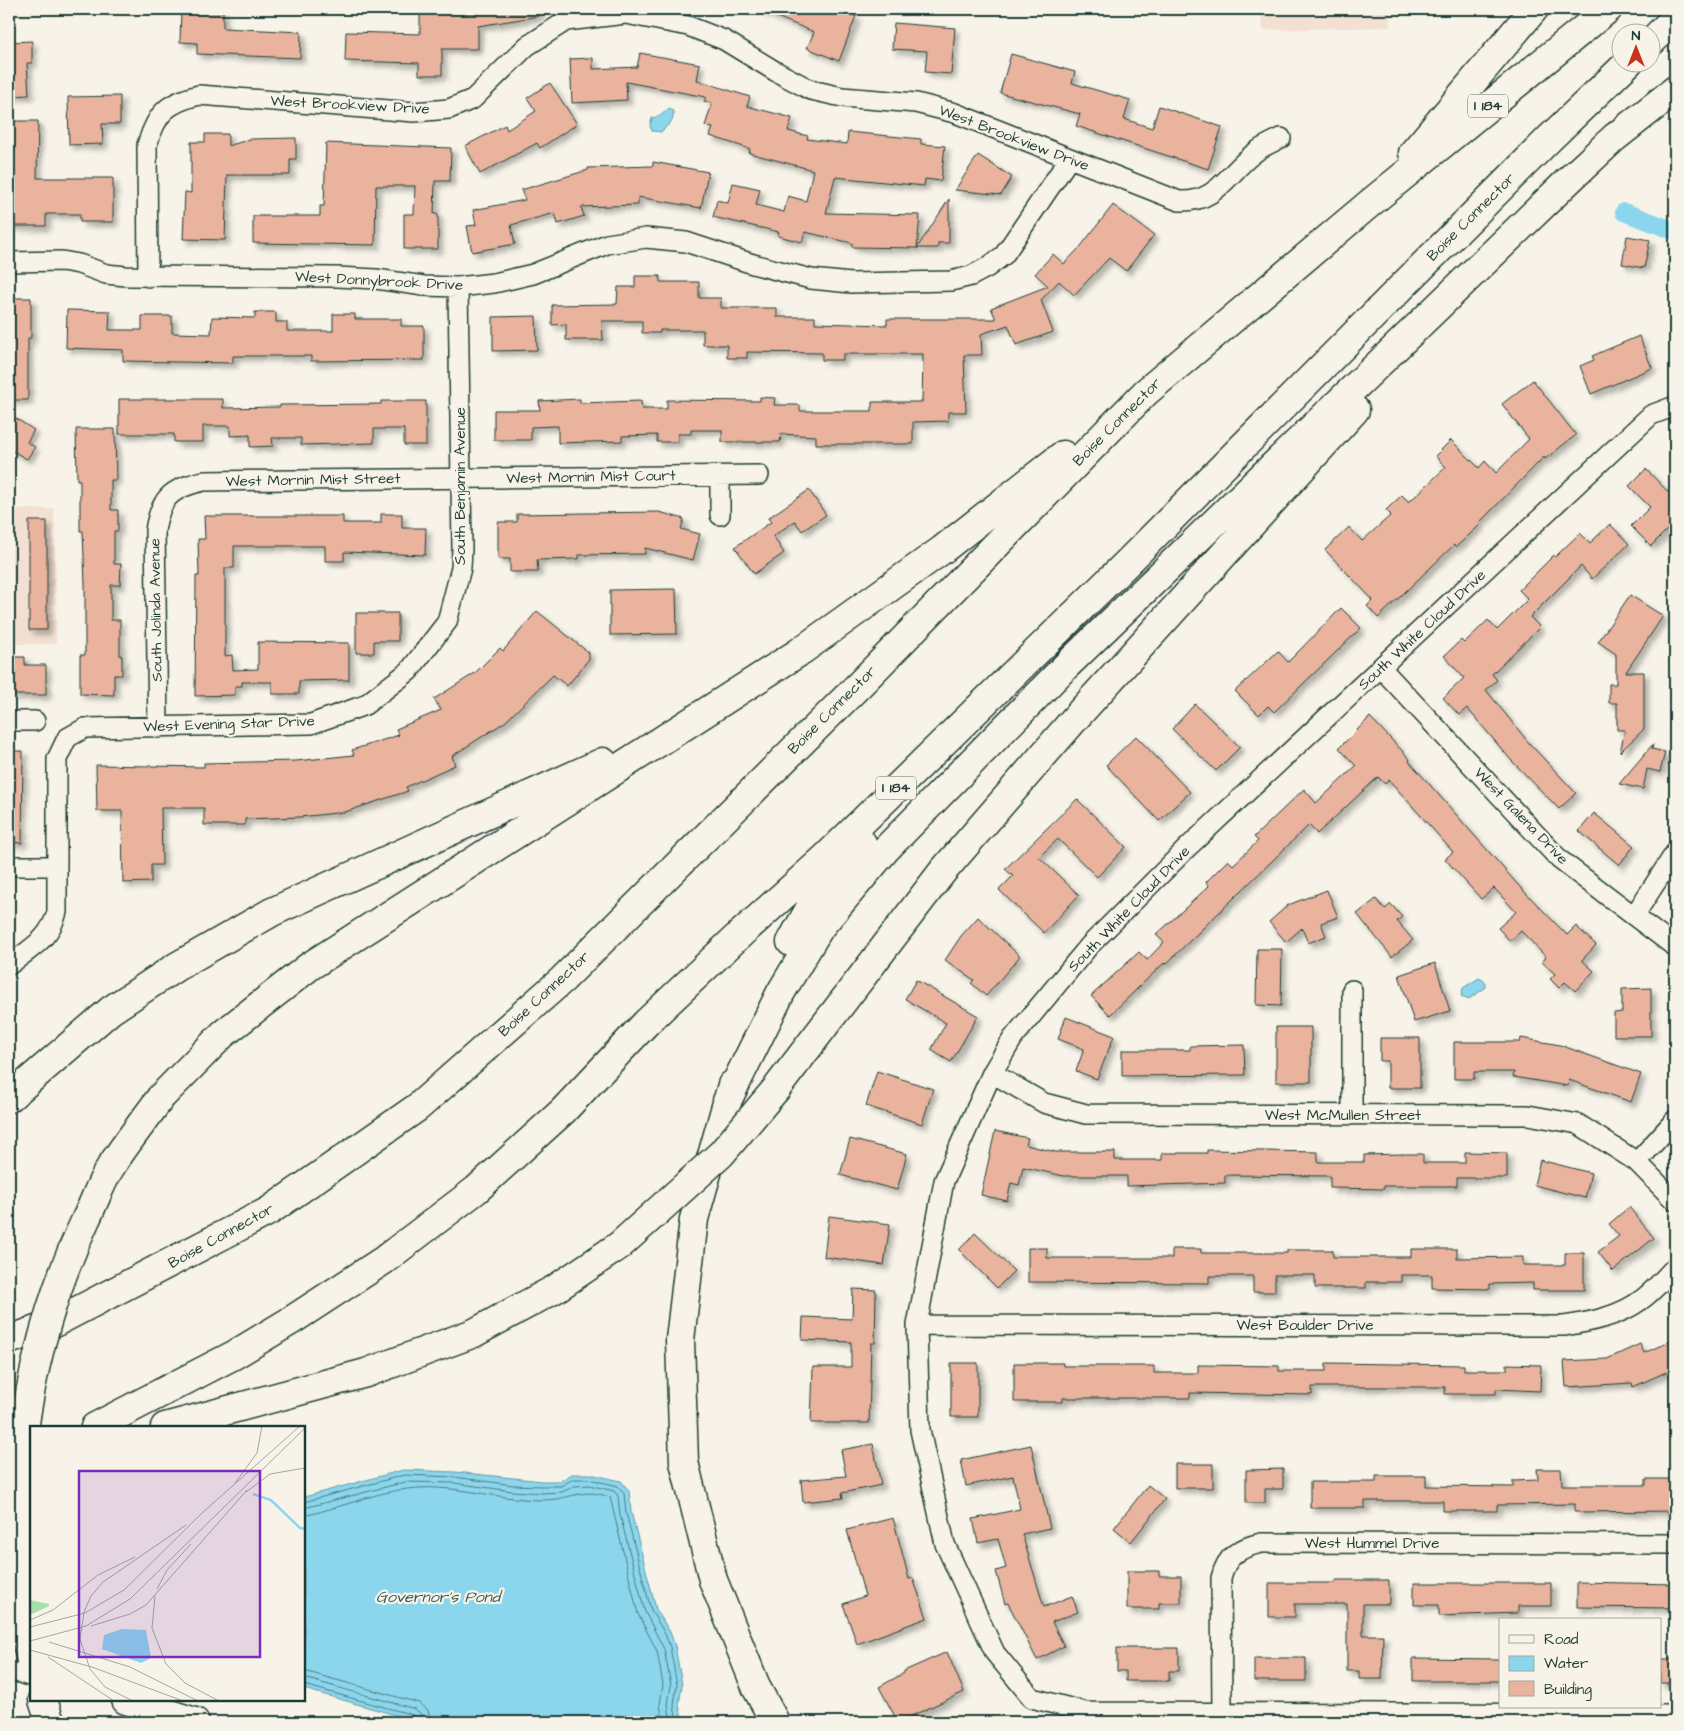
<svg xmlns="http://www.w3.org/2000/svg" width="1684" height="1731" viewBox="0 0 1684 1731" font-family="'Architects Daughter',sans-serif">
<defs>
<filter id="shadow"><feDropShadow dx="4.5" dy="4.5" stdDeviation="2.5" flood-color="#0004"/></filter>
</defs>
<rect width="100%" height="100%" fill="#f7f3e8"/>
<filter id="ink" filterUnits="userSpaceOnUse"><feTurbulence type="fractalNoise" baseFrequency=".02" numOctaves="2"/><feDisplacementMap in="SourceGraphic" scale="10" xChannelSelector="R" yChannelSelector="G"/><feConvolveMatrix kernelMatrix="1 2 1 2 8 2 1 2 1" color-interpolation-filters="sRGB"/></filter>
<g filter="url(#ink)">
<path fill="#f3e0d2" d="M1216 9H1406L1402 12 1390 13V27L1263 30 1261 14H1234Z
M9 509H54L56 644H9Z"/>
<path fill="#8cd6ed" stroke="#6099a3" d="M669 108 674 112 672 121 661 132 652 131 650 126 652 118 660 116Z
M1479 978 1485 981V988L1469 999 1461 996 1463 988Z
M403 1470 455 1472 542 1481H560L572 1474H590L621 1481 629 1491 631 1512 656 1609 670 1632 675 1646 682 1685 679 1705 683 1722H420L304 1689V1497Z"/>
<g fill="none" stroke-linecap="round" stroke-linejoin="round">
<path stroke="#4b7a7e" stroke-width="1" d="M304 1502 404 1475 454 1477 513 1485 542 1486H561L573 1479H589L618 1486 624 1493 626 1513 651 1610 665 1634 670 1647 677 1685 674 1705 677 1722
M304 1508 405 1482 454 1483 512 1491 542 1493 562 1492 575 1486 589 1485 614 1491 618 1496 620 1515 645 1612 664 1649 671 1685 668 1704 671 1722
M304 1515C311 1515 319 1512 326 1510 353 1503 379 1492 407 1489 452 1483 498 1500 543 1500 570 1500 582 1487 610 1497L638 1614 657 1651 663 1685 660 1704 663 1722
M304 1671 419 1703 428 1710 431 1722
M304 1678 415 1709 421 1714 423 1722
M304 1685 413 1715 417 1722"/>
<path stroke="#8cd6ed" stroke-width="18" d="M1624 212 1675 231"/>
</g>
<path fill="#e9b39e" stroke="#1f3d34" filter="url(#shadow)" d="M181 9H223V28L301 32 300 58 197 54V43L180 42Z
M486 9H539V16L478 26V49H442V75H419V63L345 61 346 32 420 34V13H486Z
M757 9H837L856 16 839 61 807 48 814 32Z
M894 23 955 28 951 74 925 72 927 51 892 49Z
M32 41V63H27L29 95 9 96V42Z
M640 53 700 64 697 80 750 97 747 106 792 118 788 131 808 136 807 139 847 144 848 132 921 139V144L945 146 941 181 925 179 924 186 835 177 826 213 920 215 917 248 852 247V243L805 232 802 242 778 236 779 232 713 217 717 200 728 203 733 183 760 189 756 205 784 212 788 196 806 201 813 170 749 153 750 149 710 136 713 128 705 126 712 103 704 101 706 97 626 82 627 100 572 103 570 59 593 58V69L637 67Z
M1011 54 1075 72 1072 83 1130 100 1124 119 1152 128 1159 106 1222 127 1208 169 1076 126 1080 114 1000 93Z
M550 83 577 124 540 148 537 143 480 174 465 146 505 125 507 130 536 111 527 98Z
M120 96V124H102L103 144 69 145 68 97Z
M9 121H38L37 178H113V222H80V214H46V226H9Z
M205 134H228V146L250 139 296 138V159H290V175H227L225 240 183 239 185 192 191 193V142H205Z
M326 143 451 148 450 181H435L434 214H438V249H404V214H414L415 186H376L375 245 253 243V216H320V206H324Z
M978 155 1012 177 1001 195 955 190Z
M653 162 708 172 701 208 638 197V205L581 207 584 216 558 224 555 213 511 225 515 244 472 252 467 226 476 225 473 210 525 200 521 190 588 170V168L653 166Z
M949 199V243H938V248H917Z
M1113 205 1154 235 1126 271 1109 258 1074 295 1059 281 1041 300 1053 332 1016 345 1008 325 981 334 982 355H964L966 412H948V421L913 422V444H816V436L781 434 780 442H722V430H691V434H678V442H657V435L622 436V441L558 443V426L531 427V440H494V410H540L539 401 580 399V403L641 401 642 409H667V400L760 401V397L775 398 774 405H800V411H872V402H922L923 354H843V360H822V353L747 352V358H727V345H703V330H660V333H642V321H602L603 340H566V324L552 325V305L617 304 618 287H635V276H660V282H699V298H721V308H777V317H815V323L887 325V319H996L991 308 1048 286 1035 274 1053 254 1064 264 1081 246Z
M1627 236 1650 240 1644 268 1622 264Z
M9 298H31V338H28V400H9Z
M67 310 110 311 109 330H142V316H172V333L211 334 212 317 255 318V312H276V322H287V331H333V314H355V319H401V326H424V360L311 361V356H233V363L123 361V350L66 348Z
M536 316 537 350 493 351V317Z
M1639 336 1652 368 1591 394 1580 366 1594 360 1592 356Z
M1533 380 1576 435 1545 459 1544 457 1479 523 1480 525 1456 547 1454 545 1378 618 1367 606 1373 600 1325 550 1349 527 1362 541 1391 515 1386 510 1402 495 1409 502 1446 467 1435 456 1451 440 1479 468 1485 461 1496 473 1529 439 1502 404Z
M119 399H223V408L280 407V405L381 404V401H426V445H404V429H374V443L301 445V438H272L273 446 250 447V435L230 436V426H203V442H174V434H119Z
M9 414 34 430 27 442 35 447 27 459 9 449Z
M76 429H115L116 480H111V510H118V531H114V564H121L120 585H111V620H120V656H122V675H114V695L80 694V655H85V585L83 531H80V480H77Z
M1646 469 1675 499V522L1651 546 1631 526 1650 507 1629 486Z
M809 490 826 515 802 531 795 521 773 536 784 553 754 574 735 547 771 522 768 518Z
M659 512 684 519 681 529 700 534 693 560 645 548V554L579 555V559L537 560 538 572H510V559H498V522H517V514Z
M381 514H402V528H426L425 555 344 552V561H325V546H234V568H225V656L232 655 233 670 258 669V642L349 643V680L299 681V694H272V682H242V686H235V695L195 696 196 576H199L198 539H205L204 516H343V523H381Z
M29 521H47V630H29Z
M1610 524 1629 544 1592 579 1581 566 1530 617 1540 627 1492 674 1497 680 1486 690 1529 743 1576 793 1559 809 1510 759 1467 708 1459 715 1443 698 1464 678 1444 656 1461 640 1464 643 1488 620 1497 630 1528 599 1519 590 1554 555 1555 557 1580 533 1590 543Z
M676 589 677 634 610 635V590Z
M1630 595 1663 616 1626 672H1644V729L1620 752 1625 730H1617V703H1609V684H1616V654L1598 642Z
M1341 608 1361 628 1274 712 1268 706 1259 715 1235 691 1278 651 1288 662Z
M537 611 589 653V659L567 686 553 675 505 722 452 756 455 765 406 787 408 791 345 812 300 817 245 819V825H204V808H161L162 865H151V882L123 883 122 811H97L96 765 204 767V763L296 761 354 755 352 750 399 735 396 729 441 710 434 699 475 673 500 648 503 651Z
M356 613H398V641H374V653H356Z
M9 657H25V665H46V695H9Z
M1195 704 1240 747 1216 771 1172 729Z
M1370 717 1410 759 1409 761 1519 886 1567 935 1576 926 1596 945 1582 960 1594 971 1575 991 1565 982 1559 988 1550 979 1555 974 1542 962 1546 957 1521 931 1510 941 1498 928 1516 912 1494 888 1481 899 1445 859 1453 852 1389 780 1385 784 1378 777 1317 834 1309 825 1165 965 1164 963 1110 1015 1091 996 1139 952 1147 960 1164 942 1156 935 1209 886 1206 882 1228 860 1233 865 1258 841 1254 837 1304 789 1316 803 1356 766 1339 748Z
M1136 736 1190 792 1159 821 1106 765Z
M1653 744 1652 749 1665 752 1660 772 1647 769 1643 789 1619 784Z
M9 751H23L22 843 9 842Z
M1077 799 1126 847 1097 877 1058 839 1039 857 1079 895 1044 933 999 890 1013 876 1005 869Z
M1594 813 1634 846 1619 865 1579 831Z
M1327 890 1338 917 1321 923 1326 936 1308 943 1302 928 1286 942 1269 922 1288 905Z
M1376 899 1385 909 1391 904 1402 917 1397 921 1413 940 1392 957 1357 914Z
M978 917 1020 956 986 996 971 983 974 980 945 960 961 936Z
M1257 949H1282L1281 1006 1256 1005Z
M1435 963 1450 1011 1414 1022 1399 975Z
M916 980 978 1016 951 1062 931 1050 946 1023 905 999Z
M1651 988V1036H1614V1013L1622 1012V989Z
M1066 1017 1114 1036 1097 1079 1076 1071 1084 1049 1058 1039Z
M1276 1027H1311V1082H1276Z
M1380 1038H1420V1088H1388V1061H1380Z
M1521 1038 1560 1045 1641 1074 1631 1102 1569 1080 1568 1086 1513 1077 1514 1072H1474V1079H1454V1042H1520Z
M1244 1045 1245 1075 1122 1076V1050H1190V1046Z
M877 1071 933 1089 922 1124 866 1106Z
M995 1131 1028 1138 1026 1145 1056 1152H1115V1160H1162V1153H1207V1150L1318 1152V1162H1364V1155L1402 1154H1423V1163H1465V1152L1507 1153V1178H1457V1186H1384V1189L1330 1188V1176L1225 1175V1183L1127 1186V1176H1064L1023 1167 1019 1185 1011 1183 1007 1201 981 1195Z
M850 1139 907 1154 897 1190 840 1175Z
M1540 1160 1591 1173 1585 1198 1534 1185Z
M1629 1207 1654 1238 1613 1271 1598 1252 1619 1236 1609 1224Z
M829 1216 890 1224 884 1265 824 1257Z
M975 1233 1014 1271 997 1288 959 1250Z
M1028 1248H1047V1258H1172V1249H1201V1253H1287V1250H1333V1257H1411V1249H1457V1258L1523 1257V1265H1565V1253H1584V1290H1533V1283L1490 1284V1289L1432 1288V1275H1401V1282H1366V1288H1315V1275H1275V1292H1253V1276H1209V1283L1028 1282Z
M853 1289 876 1290 875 1343H871L869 1423H811L813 1367H851V1342L802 1340 803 1317 852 1319Z
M1675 1339V1368L1633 1387 1632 1383 1566 1387 1564 1361 1607 1359 1640 1344 1644 1353Z
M951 1363H978V1417H951Z
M1014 1363H1063V1366H1154V1373H1198V1365L1279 1366V1371H1326V1363L1464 1365V1370H1507V1364L1541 1365 1540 1391 1496 1389V1394H1445V1387H1312V1395L1190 1393V1398H1063V1402H1014Z
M873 1444 881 1485 842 1493 843 1498 803 1502 801 1480 846 1476 841 1450Z
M1031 1445 1050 1528 1022 1534 1044 1607 1072 1596 1078 1612 1052 1622 1064 1646 1037 1660 1008 1603 1005 1604 996 1571 1006 1568 998 1539 978 1543 973 1519 1020 1509 1013 1476 966 1486 961 1460Z
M1175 1464H1213V1488H1175Z
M1283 1469V1489H1265V1503H1246V1470Z
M1537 1469H1561L1562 1485H1646V1479H1675V1511L1575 1512V1504L1497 1505V1511H1443V1501H1365V1508H1310V1482H1376V1476H1426V1486L1513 1487V1481L1538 1480Z
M1148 1485 1165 1499 1131 1542 1114 1528Z
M893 1518 909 1579 913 1578 927 1618 857 1644 843 1604 865 1596 847 1530Z
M1127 1571H1159V1576H1181V1603H1159V1609H1127Z
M1335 1580H1389V1604H1363V1635H1383L1382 1679H1359V1671H1347V1604H1295V1617H1269V1583H1335Z
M1577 1582 1675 1584V1608L1577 1607Z
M1414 1583H1551V1606H1518V1613L1439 1616V1605H1414Z
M1117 1648H1179V1671H1169V1681H1126V1671H1117Z
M947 1652 964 1692 898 1722 879 1687 904 1673V1671Z
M1254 1658H1306V1681H1254Z
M1413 1658 1500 1659V1681H1413Z
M1660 1659H1675V1683H1660Z"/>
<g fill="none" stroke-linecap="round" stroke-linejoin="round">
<g stroke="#1f3d34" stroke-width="22">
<path id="minor" d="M9 262 62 261 79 264 106 274 126 276 337 277 376 279 424 286 458 287 494 283 533 274 607 244 646 238 686 242 753 264 811 279 851 283 951 281 971 276 988 267 1004 255 1069 159
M148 277 147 145C157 113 166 103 199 95L414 112 449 109 473 99 527 46 566 21 626 14 688 26 724 40 775 71 811 90 842 97 916 103 955 113 1179 201C1219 203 1228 171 1257 151 1264 146 1273 142 1281 138
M1675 406 1651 415 1187 848 1089 946 1013 1038 992 1073 944 1181 917 1325 920 1430 945 1544 995 1653 1032 1698 1085 1712 1675 1714
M720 476V515
M1381 668 1560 860 1675 947
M9 721H35
M158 728 155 531C160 498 171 488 204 481L759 475
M9 866H57
M1634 916 1675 853
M9 965C31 948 50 939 57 912V759L67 738 85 728 311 724 365 705 409 671 447 622 461 568 462 549 458 287
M992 1073 1044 1103 1086 1114 1528 1115 1578 1124 1637 1162 1675 1201
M1352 1115V990
M1637 1162 1675 1120
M917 1325 1564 1326C1591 1322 1620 1316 1641 1300 1654 1291 1664 1278 1675 1267
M1222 1713 1221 1578C1226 1556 1239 1548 1261 1543L1675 1544"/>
</g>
<g stroke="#1f3d34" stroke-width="31">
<path id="highway" d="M1652 41 1675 18
M1413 153 1534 9
M791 942 810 908 862 843
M732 1085 694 1219 680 1340 684 1462 713 1580 757 1689 775 1722
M776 1089 943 871 1078 715 1355 410
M161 1097 223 1034 310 966 798 653 942 550 1063 455
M9 1098 111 1010 176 967 272 912 603 762
M727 1101 781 992 820 927 886 849 1066 666 1569 180 1614 138 1675 90
M9 1340 52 1324 269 1211 418 1107 562 980 860 684 1146 392 1369 204 1608 9
M95 1427 234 1355 292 1320 384 1260 476 1190 563 1111 646 1023 735 939 824 859 1126 564 1550 138 1629 62
M165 1427 366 1373 474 1333 555 1289 620 1245
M9 1665 31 1672
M43 1700 50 1722
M126 1700 195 1722"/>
</g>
<use href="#minor" stroke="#f7f3e8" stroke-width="19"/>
<use href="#highway" stroke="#f7f3e8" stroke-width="28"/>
<g stroke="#1f3d34" stroke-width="31" stroke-linecap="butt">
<path id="highway-bridge" d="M620 1245 721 1154 776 1089
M31 1661C0 1516 23 1353 86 1219 94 1203 100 1184 110 1168 125 1144 144 1121 161 1097"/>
</g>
<use href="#highway-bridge" stroke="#f7f3e8" stroke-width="28"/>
</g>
</g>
<g text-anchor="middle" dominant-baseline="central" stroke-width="4.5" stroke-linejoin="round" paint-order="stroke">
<g fill="#f7f3e8" stroke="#60746a" stroke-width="1">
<rect x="1468" y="94.5" width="40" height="23" rx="4"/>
<rect x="876" y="776.5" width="40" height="23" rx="4"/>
</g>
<g font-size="14" font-weight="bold" fill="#1f3d34">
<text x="1488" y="106">I 184</text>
<text x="896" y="788">I 184</text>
</g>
<g font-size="15" fill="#1f3d34" stroke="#f7f3e8">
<text transform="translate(350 105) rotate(3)">West Brookview Drive</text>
<text transform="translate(1014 138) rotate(21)">West Brookview Drive</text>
<text transform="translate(1471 217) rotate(-45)">Boise Connector</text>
<text transform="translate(379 281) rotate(3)">West Donnybrook Drive</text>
<text transform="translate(1117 422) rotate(-45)">Boise Connector</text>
<text transform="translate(591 477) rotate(-1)">West Mornin Mist Court</text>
<text transform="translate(313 480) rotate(-1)">West Mornin Mist Street</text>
<text transform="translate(460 486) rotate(-90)">South Benjamin Avenue</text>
<text transform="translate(156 610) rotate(-91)">South Jolinda Avenue</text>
<text transform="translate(1422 630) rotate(-43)">South White Cloud Drive</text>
<text transform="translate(832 710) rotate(-45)">Boise Connector</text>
<text transform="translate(229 724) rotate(-2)">West Evening Star Drive</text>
<text transform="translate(1521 816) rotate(46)">West Galena Drive</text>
<text transform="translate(1129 909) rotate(-46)">South White Cloud Drive</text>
<text transform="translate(544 994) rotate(-43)">Boise Connector</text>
<text x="1343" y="1115">West McMullen Street</text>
<text transform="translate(221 1236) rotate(-29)">Boise Connector</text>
<text x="1305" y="1325">West Boulder Drive</text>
<text x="1372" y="1543">West Hummel Drive</text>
</g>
<g font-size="16" font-style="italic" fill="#355c59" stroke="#f7f3e8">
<text x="438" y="1597">Governor's Pond</text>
</g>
</g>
<g transform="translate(30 1426)">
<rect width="275" height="275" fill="#f7f3e8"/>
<path d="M0 174 19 178V180L0 189Z" fill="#a5e1a7"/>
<path d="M92 203 116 204 121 232 111 237 72 223 74 209Z" fill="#8cd6ed"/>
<path fill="none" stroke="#8cd6ed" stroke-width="2.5" d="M223 68 241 74 270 102 275 103"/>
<path fill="none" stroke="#a1aaa0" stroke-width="1" d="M242 0H258M205 57 227 27 232 0M216 66 240 48 275 42M127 163 137 144 161 118M125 170 122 202 136 238 155 257 189 275M0 194 23 184 68 149 105 131M61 200 100 188 116 179 217 64M0 201 55 187 94 164 172 87 270 0M0 215 56 200 100 173 275 2M19 216 100 241 168 275M0 224 62 241 153 275M18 231 84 275M103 275 75 261 60 243 50 213 54 186 61 170 73 156 156 99"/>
<path fill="#7b2cbf" fill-opacity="0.15" stroke="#7b2cbf" stroke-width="2.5" d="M49 45H230V231H49Z"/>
<rect width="275" height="275" fill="none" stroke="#1f3d34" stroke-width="2.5"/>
</g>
<rect width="1684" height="1731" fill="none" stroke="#f7f3e8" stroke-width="30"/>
<rect x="15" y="15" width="1654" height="1701" fill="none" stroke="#1f3d34" stroke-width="2" filter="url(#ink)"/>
<rect x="1499" y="1618" width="162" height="90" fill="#f7f3e8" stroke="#a1aaa0"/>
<rect x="1509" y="1635" width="25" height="8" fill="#f7f3e8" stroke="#a1aaa0"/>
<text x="1544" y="1644" font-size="15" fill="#1f3d34">Road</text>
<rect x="1509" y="1656" width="25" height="15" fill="#8cd6ed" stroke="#a1aaa0"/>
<text x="1544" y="1668" font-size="15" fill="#1f3d34">Water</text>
<rect x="1509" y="1681" width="25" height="15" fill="#e9b39e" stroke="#a1aaa0"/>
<text x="1544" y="1694" font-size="15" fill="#1f3d34">Building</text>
<g transform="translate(1636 48)"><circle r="24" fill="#f7f3e8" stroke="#a1aaa0"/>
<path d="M0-4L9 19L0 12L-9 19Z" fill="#c8321e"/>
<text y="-8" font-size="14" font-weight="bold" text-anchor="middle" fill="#1f3d34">N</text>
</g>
</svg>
